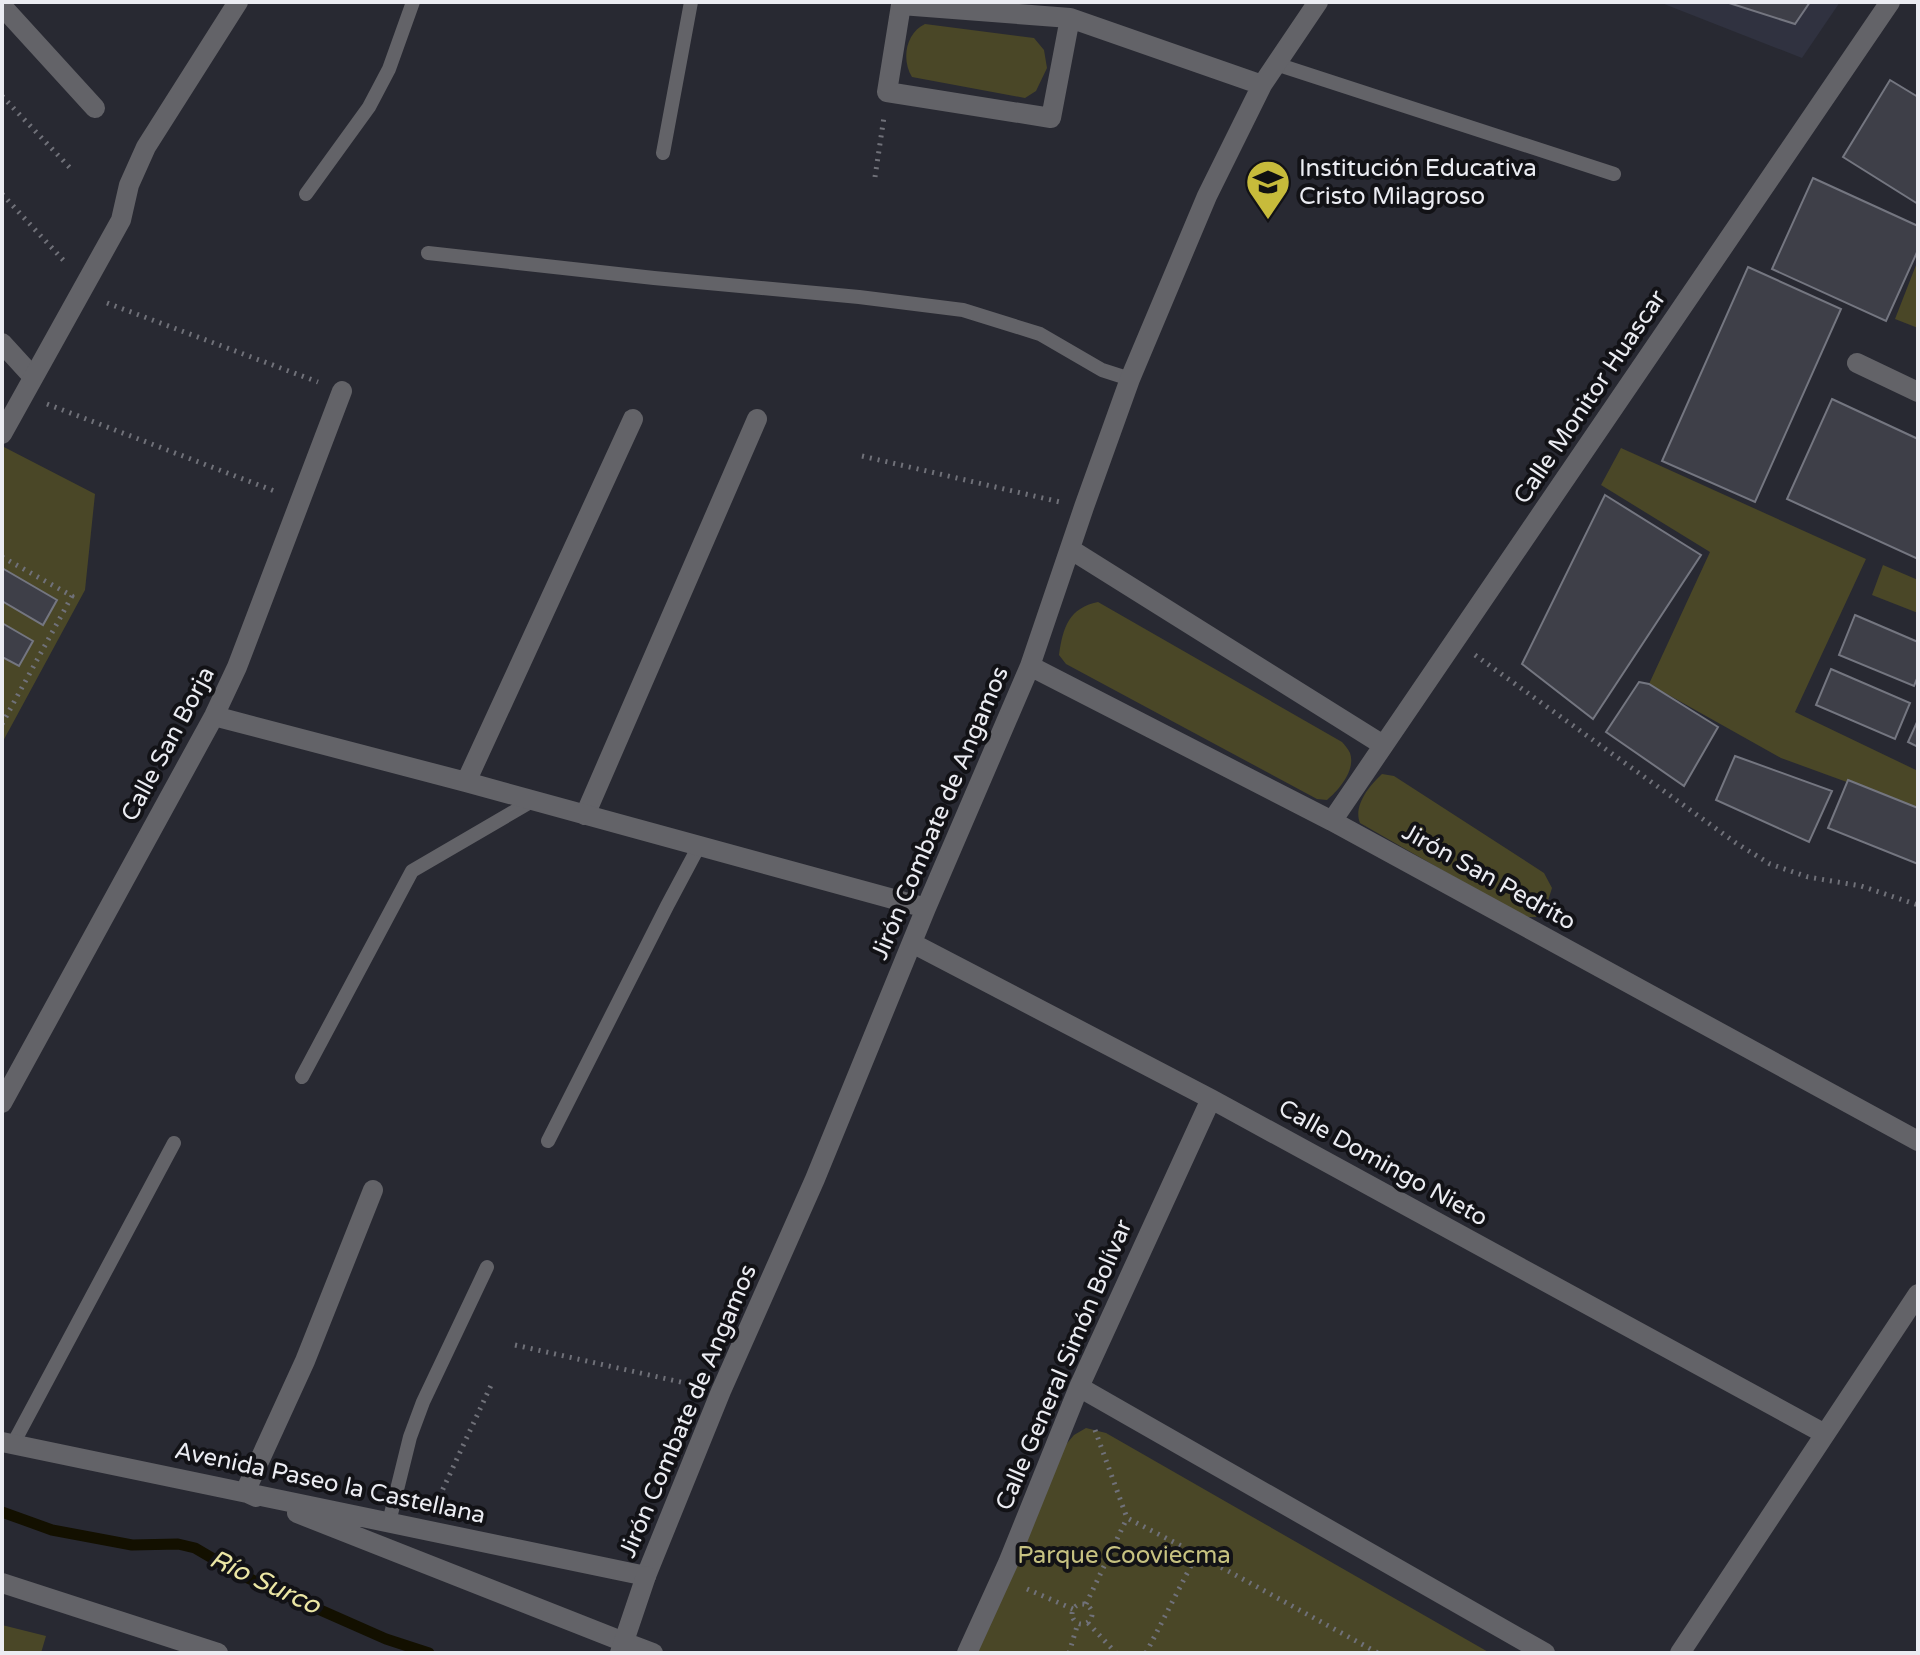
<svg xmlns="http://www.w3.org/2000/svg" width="1920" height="1655" viewBox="0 0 1920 1655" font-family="'Varela Round',sans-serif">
<rect width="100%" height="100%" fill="#282932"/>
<path fill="#303240" d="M1659 2H1840L1802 58Z"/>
<path fill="#4a4727" d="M925 24 1034 38 1044 50 1047 68 1036 91 1025 98 912 77C901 59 906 33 925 24Z
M1918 260V328L1895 319Z
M2 446 95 494 85 590 2 743Z
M1621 448 1866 559 1795 712 1918 771V808L1781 758 1649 684 1710 552 1601 485Z
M1883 565 1918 580V613L1872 595Z
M1098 602 1342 742C1345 745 1348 749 1350 753 1356 770 1339 790 1327 800L1317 799 1066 664 1059 655C1063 627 1069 608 1098 602Z
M1382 774 1394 776 1544 873 1552 888 1546 907 1536 917H1524L1360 823C1353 806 1369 786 1382 774Z
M1086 1428 1106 1433 1490 1653H977L1063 1448 1074 1435Z
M2 1625 46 1636 41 1653H2Z"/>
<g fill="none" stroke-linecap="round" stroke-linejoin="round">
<path stroke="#131000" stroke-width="11" d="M2 1512 52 1530 132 1545 178 1544 195 1548 241 1575 386 1639 429 1653"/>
</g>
<path fill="#3e3f48" stroke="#747680" stroke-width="2" d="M1726 2H1810L1795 24Z
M1890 80 1918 97V204L1843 157Z
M1813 178 1918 226V250L1886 321 1772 269Z
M1748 267 1841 309 1755 502 1662 461Z
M1832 399 1918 439V559L1787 499Z
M1605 495 1701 555 1593 719 1522 664Z
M2 568 57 600 43 625 2 601Z
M1855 615 1918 642V676L1914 686 1839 655Z
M2 623 33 641 19 666 2 657Z
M1831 669 1910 703 1895 739 1816 705Z
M1639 682 1649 684 1718 727 1684 786 1606 732Z
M1918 720V747L1908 742Z
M1735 756 1832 791 1809 842 1716 800Z
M1848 780 1918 808V864L1828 828Z"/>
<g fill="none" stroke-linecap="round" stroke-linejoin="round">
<path stroke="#707179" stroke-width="5" stroke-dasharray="2 6" stroke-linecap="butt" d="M2 96 73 171
M875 177 884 117
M2 194 65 262
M107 303 318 382
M47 404 277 492
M862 456 1060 502
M2 557 72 596 2 724
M1475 655 1736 843 1770 864 1808 877 1861 886 1918 905
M515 1345 694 1385
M1095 1430 1127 1518 1197 1554 1378 1653
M436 1504 493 1381
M1027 1589 1073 1609
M1072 1614a10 10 0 1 1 20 0a10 10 0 1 1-20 0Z
M1086 1604 1127 1518
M1088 1623 1116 1653
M1069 1653 1078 1623
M1146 1653 1197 1554"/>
<path stroke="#636368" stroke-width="14" d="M1276 64 1614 174
M663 153 691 2
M306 194 369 107 389 69 413 2
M428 253 654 278 859 297 963 310 1040 334 1102 370 1130 379
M302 1077 412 871 532 801
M548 1141 667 906 699 846
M13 1444 174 1143
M389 1522 410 1437 423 1402 487 1267"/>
<path stroke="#636368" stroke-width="20" d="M2 6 95 108
M2 343 33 377
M585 815 757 419"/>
<path stroke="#636368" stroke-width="20" d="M1070 18 1051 118 887 92 901 5 1070 18 1262 85
M1857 363 1918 392
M2 434 121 220 129 185 146 147 238 2
M1070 549 1383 745
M1030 666 1332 821 1918 1141
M214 716 466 782 926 908
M466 782 633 419
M1332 821 1890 2
M912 943 1211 1099 1825 1434
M2 1103 214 716 237 667 342 391
M1079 1387 1545 1653
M2 1442 646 1576 721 1391 815 1179 926 908 1030 666 1084 507 1130 379 1207 196 1262 85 1318 2
M256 1497 245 1492 305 1361 373 1190
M297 1513 624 1642
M2 1583 218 1653
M967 1653 1008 1563 1079 1387 1211 1099
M1680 1653 1918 1294"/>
<path stroke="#636368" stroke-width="20" d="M624 1642 653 1653
M620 1653 646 1576"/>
</g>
<defs>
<g id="school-pin" transform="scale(2.3)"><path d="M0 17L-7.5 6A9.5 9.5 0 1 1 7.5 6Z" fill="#c7bb3b" stroke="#121216"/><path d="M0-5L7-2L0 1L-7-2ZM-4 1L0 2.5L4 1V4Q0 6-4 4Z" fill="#111"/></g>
</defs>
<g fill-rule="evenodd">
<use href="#school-pin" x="1268" y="182"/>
</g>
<g text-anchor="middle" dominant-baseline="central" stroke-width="8" stroke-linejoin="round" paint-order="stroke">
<g font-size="24" fill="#ebecf2" stroke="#121216" text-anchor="start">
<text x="1299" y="168">Institución Educativa<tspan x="1299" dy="28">Cristo Milagroso</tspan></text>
</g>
<g font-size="24" fill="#ebecf2" stroke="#121216">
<text transform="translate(1590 397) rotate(-56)">Calle Monitor Huascar</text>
<text transform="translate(168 744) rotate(-62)">Calle San Borja</text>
<text transform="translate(940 813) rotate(-67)">Jirón Combate de Angamos</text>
<text transform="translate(1489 877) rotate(29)">Jirón San Pedrito</text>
<text transform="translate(1383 1163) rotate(29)">Calle Domingo Nieto</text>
<text transform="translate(1064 1365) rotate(-67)">Calle General Simón Bolívar</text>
<text transform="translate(688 1411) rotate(-67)">Jirón Combate de Angamos</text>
<text transform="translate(330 1483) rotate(12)">Avenida Paseo la Castellana</text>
</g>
<g font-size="24" fill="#c7c281" stroke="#121216">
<text x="1124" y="1555">Parque Cooviecma</text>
</g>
<g font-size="26" font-style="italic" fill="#ebe6a4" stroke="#121216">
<text transform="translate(265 1582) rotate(25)">Río Surco</text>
</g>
</g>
<rect width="1920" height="1655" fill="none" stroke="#ebecf2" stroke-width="8"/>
</svg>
